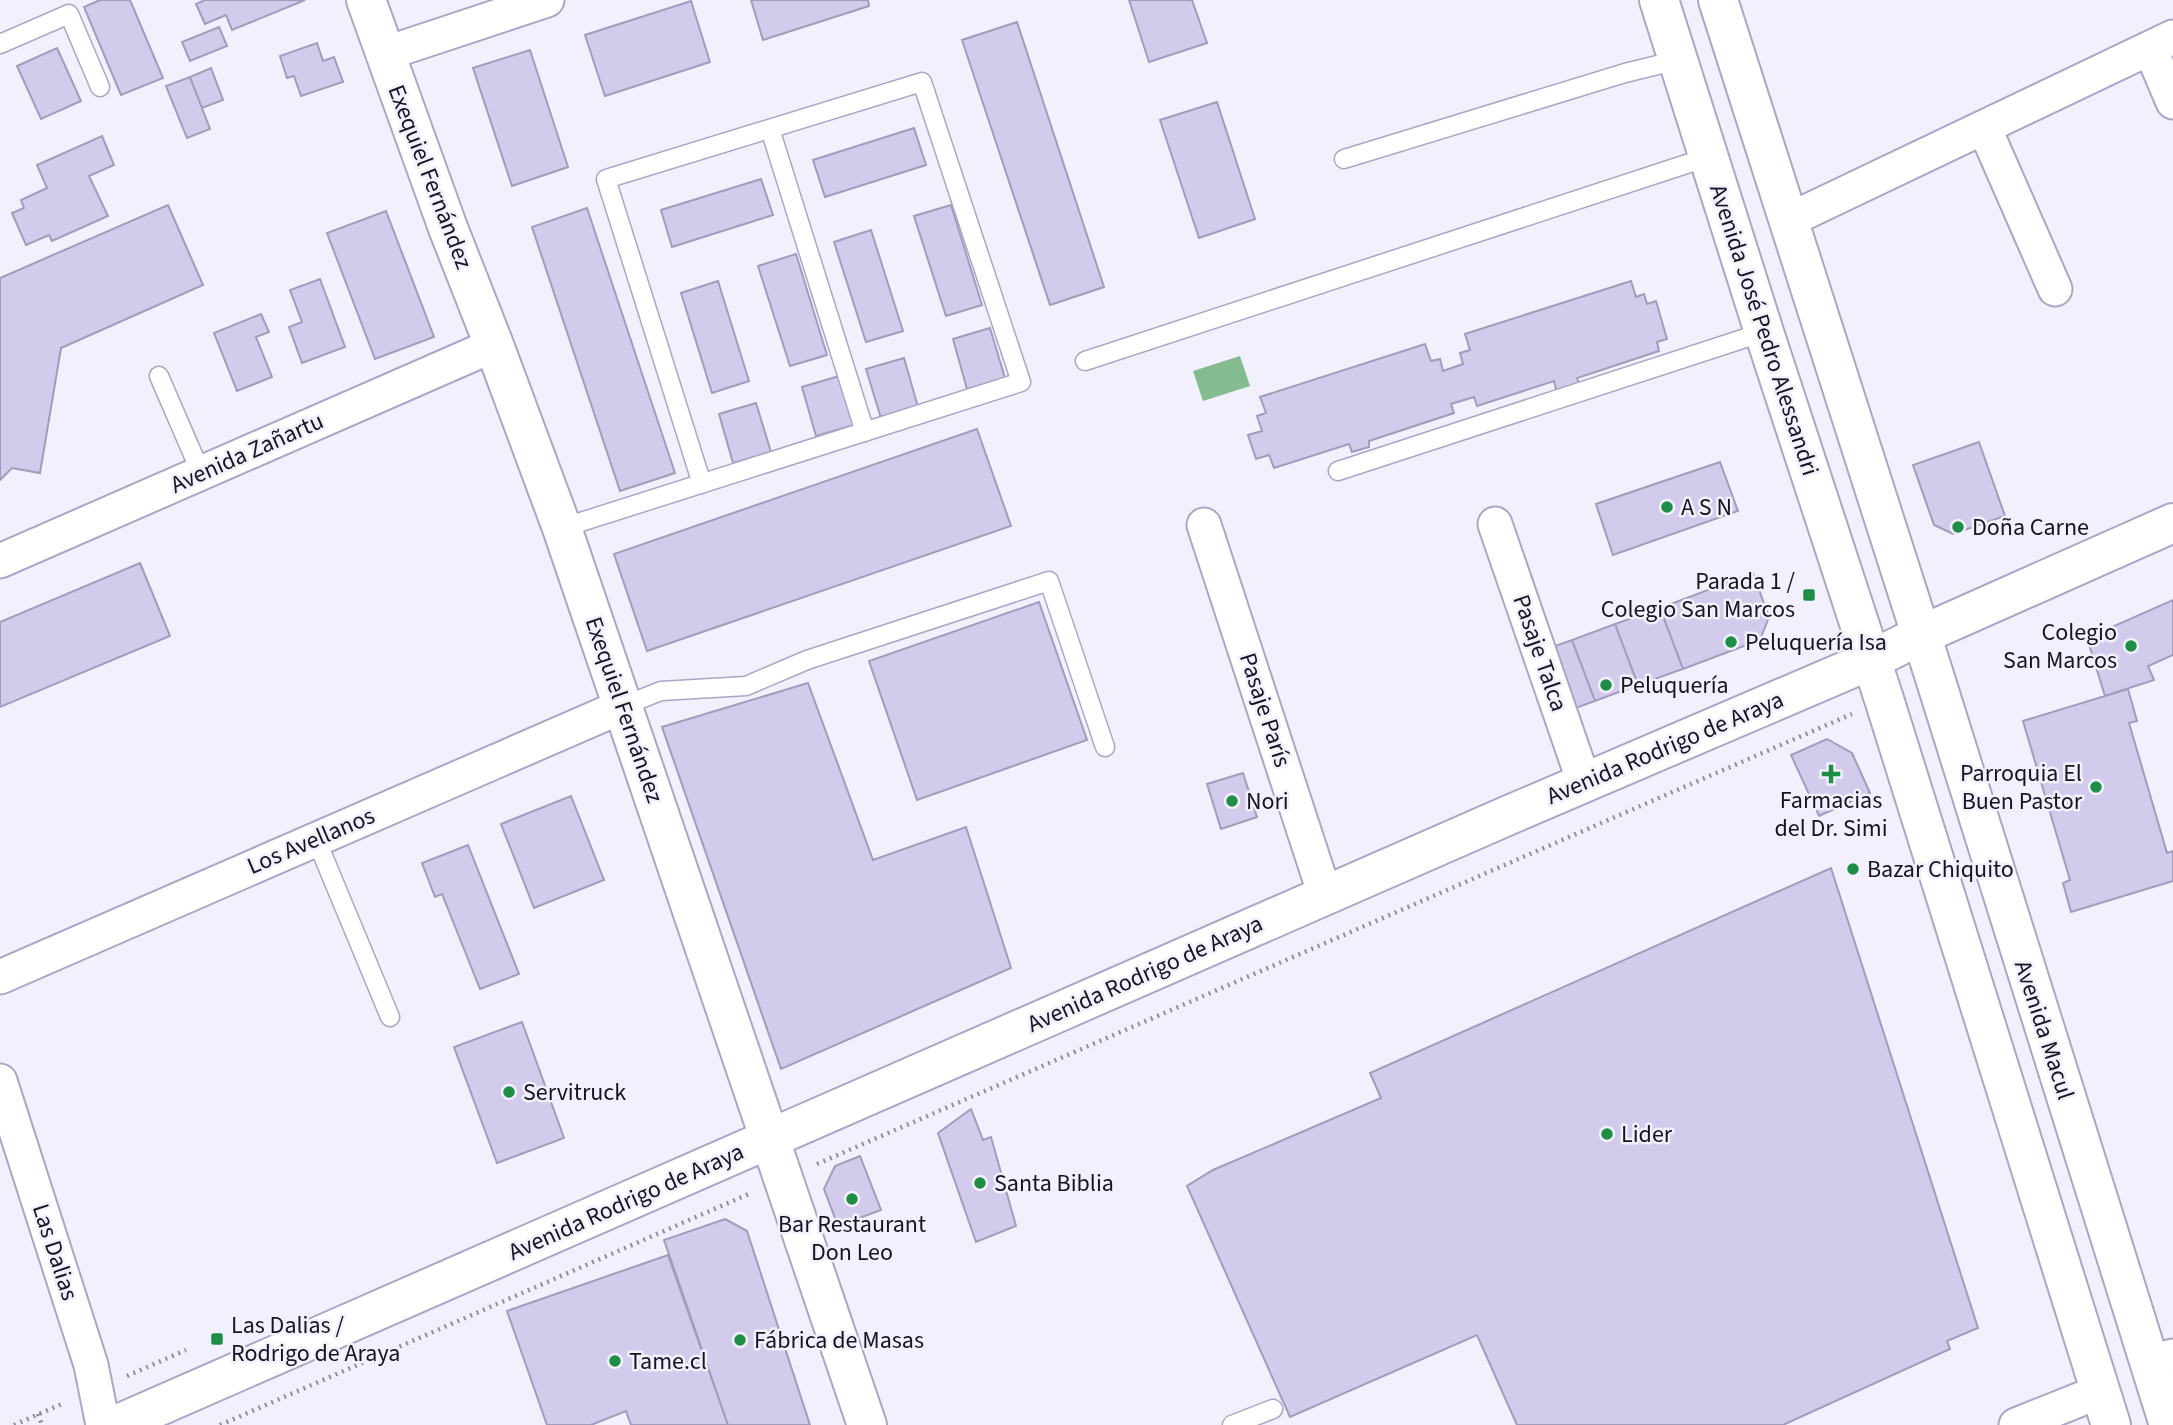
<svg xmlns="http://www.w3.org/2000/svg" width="2173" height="1425" viewBox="0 0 2173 1425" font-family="'Source Sans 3',sans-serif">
<rect width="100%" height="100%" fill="#f3f0fe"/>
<path fill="#84bb8f" d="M1240 356 1250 386 1203 401 1193 371Z"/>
<path fill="#d3cbec" stroke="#a39bbb" stroke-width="2" d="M100 0H130L163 78 121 95 84 7Z
M205 0H305L232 30 226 15 205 24 196 4Z
M751 0H868L869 6 763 40Z
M1129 0H1192L1207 43 1149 62Z
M691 1 710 62 605 96 585 35Z
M1017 22 1104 287 1050 305 962 40Z
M219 27 227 46 190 61 182 42Z
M317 43 323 61 334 57 343 82 301 96 294 76 287 78 280 56Z
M57 48 81 101 41 119 17 66Z
M530 50 568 167 512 186 473 68Z
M211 68 223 100 202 108 190 77Z
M190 77 210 129 187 138 166 86Z
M1217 102 1255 219 1199 238 1160 120Z
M914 128 926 165 825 197 813 160Z
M102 136 114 165 89 176 108 216 52 241 49 235 26 245 12 213 24 208 21 200 47 188 37 165Z
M761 179 773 215 672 247 661 210Z
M168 205 203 285 61 348 40 473 12 468 0 480V278Z
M951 205 982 305 946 316 914 216Z
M587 208 675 473 620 491 532 227Z
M386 211 434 337 375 359 327 233Z
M871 230 903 331 866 342 834 242Z
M796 254 827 355 790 366 758 266Z
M320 279 345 347 302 363 289 327 302 322 290 290Z
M718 281 749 381 712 393 681 293Z
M1631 281 1636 297 1644 294 1647 304 1656 301 1667 339 1657 342 1659 351 1577 378 1580 386 1557 393 1554 381 1477 406 1474 397 1451 404 1454 413 1369 441V447L1352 452 1349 444 1274 468 1269 455 1256 459 1248 435 1262 431 1257 416 1266 413 1260 397 1425 344 1431 361 1440 359 1443 371 1463 364 1460 353 1470 350 1465 334Z
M261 314 269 332 256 337 272 377 237 391 214 333Z
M990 328 1005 378 967 389 953 339Z
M904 358 918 407 881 418 866 369Z
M839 376 854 425 816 436 802 387Z
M756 403 771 452 733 463 719 414Z
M977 429 1011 526 647 651 614 554Z
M1979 442 2005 516 1953 534 1934 525 1913 465Z
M1720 462 1738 511 1613 555 1596 504Z
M140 563 170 636 0 707V622Z
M1753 573 1769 617 1760 640 1683 669 1660 608Z
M2173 600V655L2148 666 2154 680 2105 696 2087 638Z
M1039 602 1087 740 917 800 869 661Z
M1660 608 1683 669 1638 685 1615 624Z
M1615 624 1638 685 1595 701 1572 640Z
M1572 640 1595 701 1573 709 1544 650Z
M808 683 873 860 966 827 1011 968 781 1069 662 727Z
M2128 689 2137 721 2129 723 2167 853 2173 851V881L2071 912 2063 883 2070 880 2023 721Z
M1827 739 1852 753 1870 793 1819 816 1791 755Z
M1243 773 1257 817 1221 829 1207 784Z
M571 796 604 880 534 908 501 824Z
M468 845 519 974 480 989 442 894 435 897 422 863Z
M1831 868 1978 1328 1947 1341 1950 1349 1783 1425H1517L1477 1335 1290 1417 1187 1186 1213 1170 1381 1098 1370 1073Z
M522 1022 564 1138 497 1163 454 1047Z
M971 1109 983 1140 991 1137 1016 1226 976 1242 938 1133Z
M860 1156 881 1210 838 1226 824 1189 835 1166Z
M725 1219 747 1231 810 1425H728L664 1240Z
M668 1255 728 1425H631L626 1411 591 1425H547L507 1311Z"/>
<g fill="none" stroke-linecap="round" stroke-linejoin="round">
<g stroke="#ada5c5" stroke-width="21">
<path id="service" d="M0 44 69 14 100 87
M770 129 865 432
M1344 159 1625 73 1678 60
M1085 361 1708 157
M159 376 201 473
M1338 471 1764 332
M562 528 1021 382 922 82 606 179 702 484
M623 706 661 691 746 686 807 660 1049 581 1105 747
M316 839 390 1017
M1232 1425 1273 1409"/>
</g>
<g stroke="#ada5c5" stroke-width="37">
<path id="minor" d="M2150 48 2173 102
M384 54 547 0
M1984 127 2055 289
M1787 221 2173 37
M1495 524 1584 782
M1204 525 1325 895
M0 561 494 345
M0 977 623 706
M0 1081 91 1365 103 1425
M2149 1362 2173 1356
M2016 1425 2101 1391"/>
</g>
<g stroke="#ada5c5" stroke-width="42">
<path id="tertiary" d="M366 0 448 228 494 345 562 528 867 1425"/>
</g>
<g stroke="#ada5c5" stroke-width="42">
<path id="secondary" d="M116 1425 1509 815 1871 660 1921 635 2173 523"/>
</g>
<g stroke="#ada5c5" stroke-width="42">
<path id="primary" d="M1659 0 1764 332 1884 699 2111 1425
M1718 0 1935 678 2169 1425"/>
</g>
<path stroke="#918e9b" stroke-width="4.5" stroke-dasharray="2 5" stroke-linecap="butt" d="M817 1164 1852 714
M127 1376 186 1350
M38 1414 42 1425
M14 1425 64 1403
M220 1425 751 1193"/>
<use href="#service" stroke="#fff" stroke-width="18"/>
<use href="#minor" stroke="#fff" stroke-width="33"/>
<use href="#tertiary" stroke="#fff" stroke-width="38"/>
<use href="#secondary" stroke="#fff" stroke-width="38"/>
<use href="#primary" stroke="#fff" stroke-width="38"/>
</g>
<g fill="#1e8d45" stroke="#f3f0fe" stroke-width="2.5">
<circle cx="1667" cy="507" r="7"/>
<circle cx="1958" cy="527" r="7"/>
<rect x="1802" y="588" width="14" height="14" rx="3.5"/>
<circle cx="1731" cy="642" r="7"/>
<circle cx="2131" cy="646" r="7"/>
<circle cx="1606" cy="685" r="7"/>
<path d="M1827.5 763.5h7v7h7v7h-7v7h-7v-7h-7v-7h7z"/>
<circle cx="2096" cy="787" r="7"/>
<circle cx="1232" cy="801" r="7"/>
<circle cx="1853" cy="869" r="7"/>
<circle cx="509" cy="1092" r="7"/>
<circle cx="1607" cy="1134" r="7"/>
<circle cx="980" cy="1183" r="7"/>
<circle cx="852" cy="1199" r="7"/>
<rect x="210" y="1332" width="14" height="14" rx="3.5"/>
<circle cx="740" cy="1340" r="7"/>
<circle cx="615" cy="1361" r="7"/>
</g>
<g text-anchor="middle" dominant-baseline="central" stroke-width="5" stroke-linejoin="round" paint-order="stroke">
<g font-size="24" fill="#171420" stroke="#f3f0fe">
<text transform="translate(430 177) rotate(69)">Exequiel Fernández</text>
<text transform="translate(1764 330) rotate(72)">Avenida José Pedro Alessandri</text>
<text transform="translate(247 453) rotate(-24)">Avenida Zañartu</text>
<text transform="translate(1540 653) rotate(71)">Pasaje Talca</text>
<text transform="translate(624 710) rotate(71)">Exequiel Fernández</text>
<text transform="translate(1265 710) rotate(72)">Pasaje París</text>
<text transform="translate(1665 748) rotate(-23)">Avenida Rodrigo de Araya</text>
<text transform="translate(311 841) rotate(-23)">Los Avellanos</text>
<text transform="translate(1145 974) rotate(-24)">Avenida Rodrigo de Araya</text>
<text transform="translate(2044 1030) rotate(72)">Avenida Macul</text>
<text transform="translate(626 1202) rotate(-24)">Avenida Rodrigo de Araya</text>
<text transform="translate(55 1252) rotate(72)">Las Dalias</text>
</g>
<g font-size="24" fill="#171420" stroke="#f3f0fe" text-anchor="start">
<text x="1681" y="507">A S N</text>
<text x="1972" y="527">Doña Carne</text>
<text x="1795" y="581" text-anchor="end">Parada 1 /<tspan x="1795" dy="28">Colegio San Marcos</tspan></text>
<text x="2117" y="632" text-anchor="end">Colegio<tspan x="2117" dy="28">San Marcos</tspan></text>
<text x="1745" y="642">Peluquería Isa</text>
<text x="1620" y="685">Peluquería</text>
<text x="2082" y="773" text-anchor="end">Parroquia El<tspan x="2082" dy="28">Buen Pastor</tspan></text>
<text x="1831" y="800" text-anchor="middle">Farmacias<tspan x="1831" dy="28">del Dr. Simi</tspan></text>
<text x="1246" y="801">Nori</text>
<text x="1867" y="869">Bazar Chiquito</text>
<text x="523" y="1092">Servitruck</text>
<text x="1621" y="1134">Lider</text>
<text x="994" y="1183">Santa Biblia</text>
<text x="852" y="1224" text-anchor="middle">Bar Restaurant<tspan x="852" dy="28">Don Leo</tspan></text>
<text x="231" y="1325">Las Dalias /<tspan x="231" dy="28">Rodrigo de Araya</tspan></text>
<text x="754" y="1340">Fábrica de Masas</text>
<text x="629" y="1361">Tame.cl</text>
</g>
</g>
</svg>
